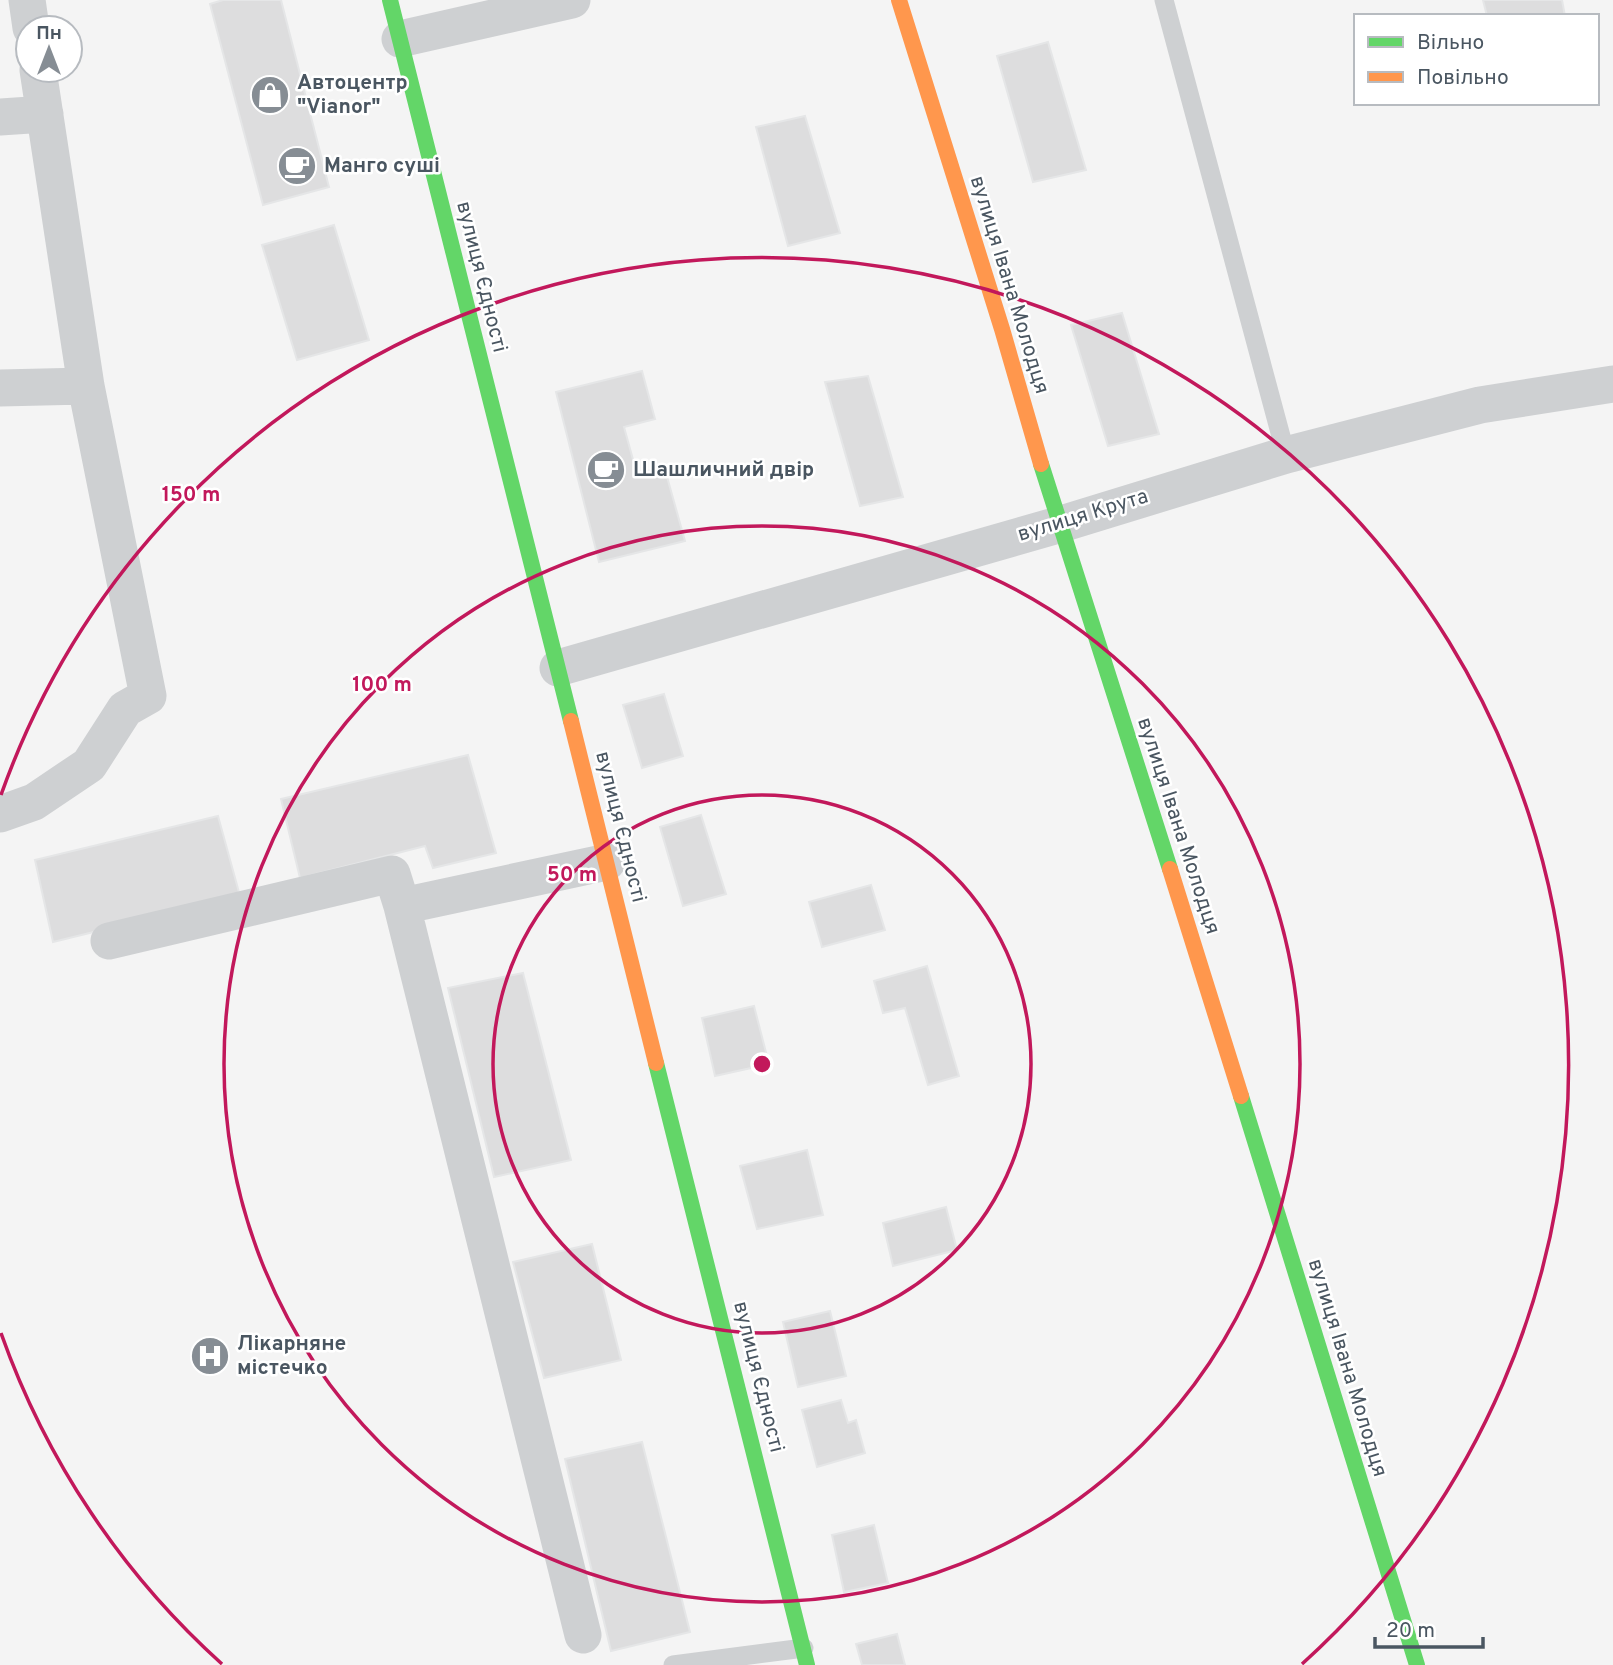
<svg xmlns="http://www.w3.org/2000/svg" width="1613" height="1665" viewBox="0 0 1613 1665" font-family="Overpass,sans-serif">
<rect width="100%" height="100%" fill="#f4f4f4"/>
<path fill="#ddddde" stroke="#e5e6e7" stroke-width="2" d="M223 0H281L329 187 263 205 210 4Z
M1483 0H1562L1565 16H1487Z
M1048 42 1086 170 1033 182 997 56Z
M805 116 840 233 788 246 756 127Z
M334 225 369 340 297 360 262 245Z
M1122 313 1159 434 1108 446 1071 325Z
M642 371 655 419 624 427 637 474 664 466 685 541 599 562 556 392Z
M868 376 903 497 860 506 825 382Z
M664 694 683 756 642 768 623 705Z
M468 755 496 853 433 868 425 846 300 878 281 799Z
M701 815 726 894 683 906 660 827Z
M218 816 240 896 53 942 35 860Z
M871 885 885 930 822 947 809 902Z
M927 966 959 1076 928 1085 905 1008 883 1013 874 981Z
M523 973 571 1160 494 1177 448 988Z
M754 1006 769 1064 715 1076 702 1018Z
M807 1150 823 1215 757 1229 740 1166Z
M946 1207 957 1250 893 1266 883 1223Z
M592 1244 621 1360 544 1378 513 1262Z
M830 1311 846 1376 798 1387 783 1322Z
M841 1400 848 1423 856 1420 865 1453 817 1467 802 1410Z
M642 1442 690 1632 611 1651 565 1459Z
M874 1525 888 1583 844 1592 832 1535Z
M897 1634 905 1665H862L856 1644Z"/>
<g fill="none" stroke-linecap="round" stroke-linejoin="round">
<path stroke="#ced0d2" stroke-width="19" d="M1164 0 1286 455
M673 1665 804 1648"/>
<path stroke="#ced0d2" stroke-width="37" d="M27 0 31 28
M400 39 572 0
M0 117 45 114
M0 388 86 386
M558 668 1058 525 1286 455 1480 405 1613 384
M0 814 34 802 89 765 125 709 148 696 86 386 38 70
M402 906 583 1635
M109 941 392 874 402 906 607 862"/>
<path stroke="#63d668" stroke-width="16" d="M390 0 571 721
M1041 464 1170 869
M656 1063 807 1665
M1241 1096 1417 1665"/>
<path stroke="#ff974d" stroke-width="16" d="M899 0 1002 329 1041 464
M571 721 656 1063
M1170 869 1241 1096"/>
</g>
<g fill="none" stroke="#c2185b" stroke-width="3.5">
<circle cx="762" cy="1064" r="269"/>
<circle cx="762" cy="1064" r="538"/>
<path d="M222 1664A807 807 0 0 1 1 1333M1 795A807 807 0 1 1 1302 1664"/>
</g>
<defs>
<g id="shop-disc" transform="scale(2.0125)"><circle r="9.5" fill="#868d94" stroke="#fff"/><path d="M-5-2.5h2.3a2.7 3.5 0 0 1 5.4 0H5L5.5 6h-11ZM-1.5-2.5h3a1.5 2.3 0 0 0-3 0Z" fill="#fff"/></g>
<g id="cafe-disc" transform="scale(2.0125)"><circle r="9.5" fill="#868d94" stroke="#fff"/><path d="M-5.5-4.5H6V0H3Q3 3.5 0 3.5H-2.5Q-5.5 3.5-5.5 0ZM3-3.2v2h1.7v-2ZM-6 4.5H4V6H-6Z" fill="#fff"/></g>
<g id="hospital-disc" transform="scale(2.0125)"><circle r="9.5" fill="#868d94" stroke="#fff"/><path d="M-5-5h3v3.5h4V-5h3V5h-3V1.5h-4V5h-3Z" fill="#fff"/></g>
</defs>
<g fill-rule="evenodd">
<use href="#shop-disc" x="270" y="95"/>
<use href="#cafe-disc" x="297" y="166"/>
<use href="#cafe-disc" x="606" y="470"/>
<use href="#hospital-disc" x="210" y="1356"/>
</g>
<g text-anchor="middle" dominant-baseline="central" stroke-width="5" stroke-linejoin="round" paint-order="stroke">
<g font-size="21" font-weight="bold" fill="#4a5661" stroke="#fff" text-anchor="start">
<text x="297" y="83">Автоцентр<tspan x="297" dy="24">"Vianor"</tspan></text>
<text x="324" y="166">Манго суші</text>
<text x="633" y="470">Шашличний двір</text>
<text x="237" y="1344">Лікарняне<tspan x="237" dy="24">містечко</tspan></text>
</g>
<g font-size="21" fill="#4a5661" stroke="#fff">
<text transform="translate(481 277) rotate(76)">вулиця Єдності</text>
<text transform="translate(1009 285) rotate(73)">вулиця Івана Молодця</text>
<text transform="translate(1083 516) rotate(-17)">вулиця Крута</text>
<text transform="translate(1178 826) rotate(72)">вулиця Івана Молодця</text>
<text transform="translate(620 827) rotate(76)">вулиця Єдності</text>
<text transform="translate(1347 1368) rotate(73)">вулиця Івана Молодця</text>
<text transform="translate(758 1377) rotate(76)">вулиця Єдності</text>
</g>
</g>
<circle cx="762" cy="1064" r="10" fill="#c2185b" stroke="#fff" stroke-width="3.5"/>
<g font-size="21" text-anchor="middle" font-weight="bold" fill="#c2185b" stroke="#fff" stroke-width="5" stroke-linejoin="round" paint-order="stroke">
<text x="191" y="501">150 m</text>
<text x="382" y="691">100 m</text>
<text x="572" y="881">50 m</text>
</g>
<rect x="1354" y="14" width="245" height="91" fill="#ffffff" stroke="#b7bbc0" stroke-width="2"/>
<rect x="1368" y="37" width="35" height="10" fill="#63d668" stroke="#b7bbc0" stroke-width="2"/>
<text x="1417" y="49" font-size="21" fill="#4a5661">Вільно</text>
<rect x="1368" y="72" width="35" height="10" fill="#ff974d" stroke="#b7bbc0" stroke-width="2"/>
<text x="1417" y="84" font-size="21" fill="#4a5661">Повільно</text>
<g transform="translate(49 49)"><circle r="33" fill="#ffffff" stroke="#b7bbc0" stroke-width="2"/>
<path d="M0-5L12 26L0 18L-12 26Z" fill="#868d94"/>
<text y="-10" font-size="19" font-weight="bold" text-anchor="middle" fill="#4a5661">Пн</text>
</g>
<path d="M1375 1637v10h108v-10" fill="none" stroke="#4a5661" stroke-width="3.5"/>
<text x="1386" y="1637" font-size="21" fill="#4a5661" stroke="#ffffff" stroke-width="5" paint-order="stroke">20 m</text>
</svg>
